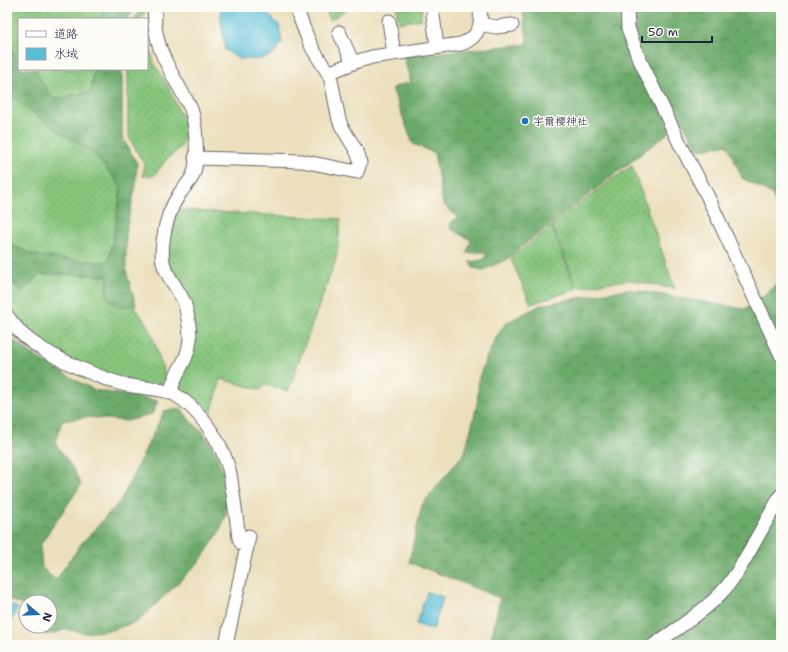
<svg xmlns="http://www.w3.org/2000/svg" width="788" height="652" viewBox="0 0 788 652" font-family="'Shantell Sans','Klee One',sans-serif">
<defs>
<pattern id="grass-dots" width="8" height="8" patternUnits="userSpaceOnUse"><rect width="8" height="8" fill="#86c57b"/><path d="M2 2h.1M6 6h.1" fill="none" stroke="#73a96b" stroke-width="1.8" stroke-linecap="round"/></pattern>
<pattern id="forest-crowns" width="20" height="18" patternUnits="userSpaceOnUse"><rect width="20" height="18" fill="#6caa6b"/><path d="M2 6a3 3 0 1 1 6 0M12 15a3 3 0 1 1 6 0" fill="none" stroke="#588a59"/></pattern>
</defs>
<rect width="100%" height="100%" fill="#fdfcf7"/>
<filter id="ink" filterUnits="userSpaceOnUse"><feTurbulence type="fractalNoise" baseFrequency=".025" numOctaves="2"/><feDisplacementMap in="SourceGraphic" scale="8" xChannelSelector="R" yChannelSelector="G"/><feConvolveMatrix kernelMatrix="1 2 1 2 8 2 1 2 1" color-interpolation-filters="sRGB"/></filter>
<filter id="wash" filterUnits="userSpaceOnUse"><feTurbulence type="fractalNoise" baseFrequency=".012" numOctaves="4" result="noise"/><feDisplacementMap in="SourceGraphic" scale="16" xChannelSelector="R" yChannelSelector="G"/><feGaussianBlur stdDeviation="0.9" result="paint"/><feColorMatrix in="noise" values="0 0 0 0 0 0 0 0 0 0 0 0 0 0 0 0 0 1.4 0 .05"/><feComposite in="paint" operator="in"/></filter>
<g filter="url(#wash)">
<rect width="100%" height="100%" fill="#ebdfbc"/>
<path fill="url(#grass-dots)" stroke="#54745b" d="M7 7H127L121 19H19V69H110L125 185 124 262 133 305 150 329 166 379 157 387 156 396 102 385 55 364 16 339 7 329Z
M142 7H148L140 19H134Z
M326 7H358H350L329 21Z
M396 7H422L421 19 399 23Z
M147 40 148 41 154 63 168 86 180 113 189 127 181 147 166 160 154 176H143L144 164 130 139 128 126V69H147Z
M632 166 675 289 630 280 603 283 577 288 552 225 611 180Z
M178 210 341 219 336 259 288 391 264 384 261 390 221 379 212 410 208 418 182 393 177 387 192 319 186 290 166 259 168 240Z
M551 226 576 289 531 304 511 259Z"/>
<path fill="url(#forest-crowns)" stroke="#476653" d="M105 7H136L128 19H101Z
M522 7H781V219L772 194 742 178 727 144 699 150 682 122 534 237 508 259 483 270 473 268 470 262 483 260 487 255C481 249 474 254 467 253L471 240 451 229 450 224 457 217 443 204 434 153 413 144 392 88 411 82 403 56 528 44Z
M7 38 17 62 19 63V69H34L53 99 91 92 94 69H122V137L137 163 136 184 126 230V271L136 305 118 307 106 297 108 276 59 274 38 275 23 291 7 280V243L34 255 78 261 108 262 114 234 121 189 112 175 91 151 64 135 7 93Z
M781 279 780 645H490L500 598 409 562 422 505 465 452 477 405 479 377 486 359 497 336 506 323 541 305 627 289 745 309 765 295Z
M7 336 45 363 94 390 158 401 152 414 127 421 87 417 62 421 55 443 74 470 81 485 40 545 42 568 56 580 81 544 121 500 164 411 181 408 191 422 202 431 212 446 216 454 225 478 227 502 225 517 220 531 200 561 177 584 137 622 111 630 85 633 66 629 55 633 45 635 41 626H50V602H26V608L20 604 7 599Z"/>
<path fill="#57bdd5" stroke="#3c7088" d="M221 7H260L279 25 282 42 274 54 261 59H240L225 50 221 18Z
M427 592 443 597 433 630 416 624Z
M7 604 18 608 7 628Z"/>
</g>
<g filter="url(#ink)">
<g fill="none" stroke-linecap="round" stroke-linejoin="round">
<g stroke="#686468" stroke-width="15">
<path id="minor" d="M155 7C151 48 174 75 191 109 196 124 199 161 193 175 190 182 184 187 180 193 171 206 165 225 163 241 162 250 161 260 165 268 169 279 178 289 183 300 187 308 190 329 190 339 189 354 183 363 176 376 174 381 172 387 170 393
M627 7 628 28 637 54 680 144 707 195 781 355
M433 15 437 47
M389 21 394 54
M480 24 496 27 512 25
M339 32 353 63
M328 73 358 61 372 57 461 44C470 41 478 34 480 24 481 19 480 12 480 7
M195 158 302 161 357 172 360 163 359 157 357 152 342 127 339 120 331 80 328 73 314 51 308 39 298 13 297 7
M7 316C12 322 17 329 23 335 39 349 57 358 77 367 93 374 109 381 126 385 141 388 160 388 174 394 198 407 220 440 228 466 231 474 231 484 233 493 235 508 237 523 239 538L242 544 247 548
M226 645 249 536
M654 645C676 629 701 614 720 594 734 580 744 561 754 543 763 527 772 511 781 495"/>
</g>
<use href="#minor" stroke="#fff" stroke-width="13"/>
</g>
</g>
<circle fill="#1f6fb2" stroke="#fdfcf7" stroke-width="1.5" cx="525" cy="121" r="4"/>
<g text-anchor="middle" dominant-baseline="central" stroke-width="3" stroke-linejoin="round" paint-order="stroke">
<g font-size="11" fill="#22223b" stroke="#fdfcf7" text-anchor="start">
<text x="533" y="121">宇爾櫻神社</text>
</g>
</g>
<rect width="788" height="652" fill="none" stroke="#fdfcf7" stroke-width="24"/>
<rect x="18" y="18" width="130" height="52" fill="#fdfcf7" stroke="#a5a5ac"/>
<rect x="26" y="31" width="20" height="6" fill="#ffffff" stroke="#a5a5ac"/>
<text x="54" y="38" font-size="12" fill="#22223b">道路</text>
<rect x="26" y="48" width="20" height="12" fill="#57bdd5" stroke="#a5a5ac"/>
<text x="54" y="58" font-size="12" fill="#22223b">水域</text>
<g transform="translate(38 614) rotate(109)"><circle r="19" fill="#fdfcf7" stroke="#a5a5ac"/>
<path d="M0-3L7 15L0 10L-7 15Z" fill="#1f6fb2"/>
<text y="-6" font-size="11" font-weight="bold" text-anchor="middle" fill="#22223b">N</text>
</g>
<path d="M642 36v6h70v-6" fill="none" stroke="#22223b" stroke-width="2"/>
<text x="648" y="36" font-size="12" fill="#22223b" stroke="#fdfcf7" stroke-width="3" paint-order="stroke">50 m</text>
</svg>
